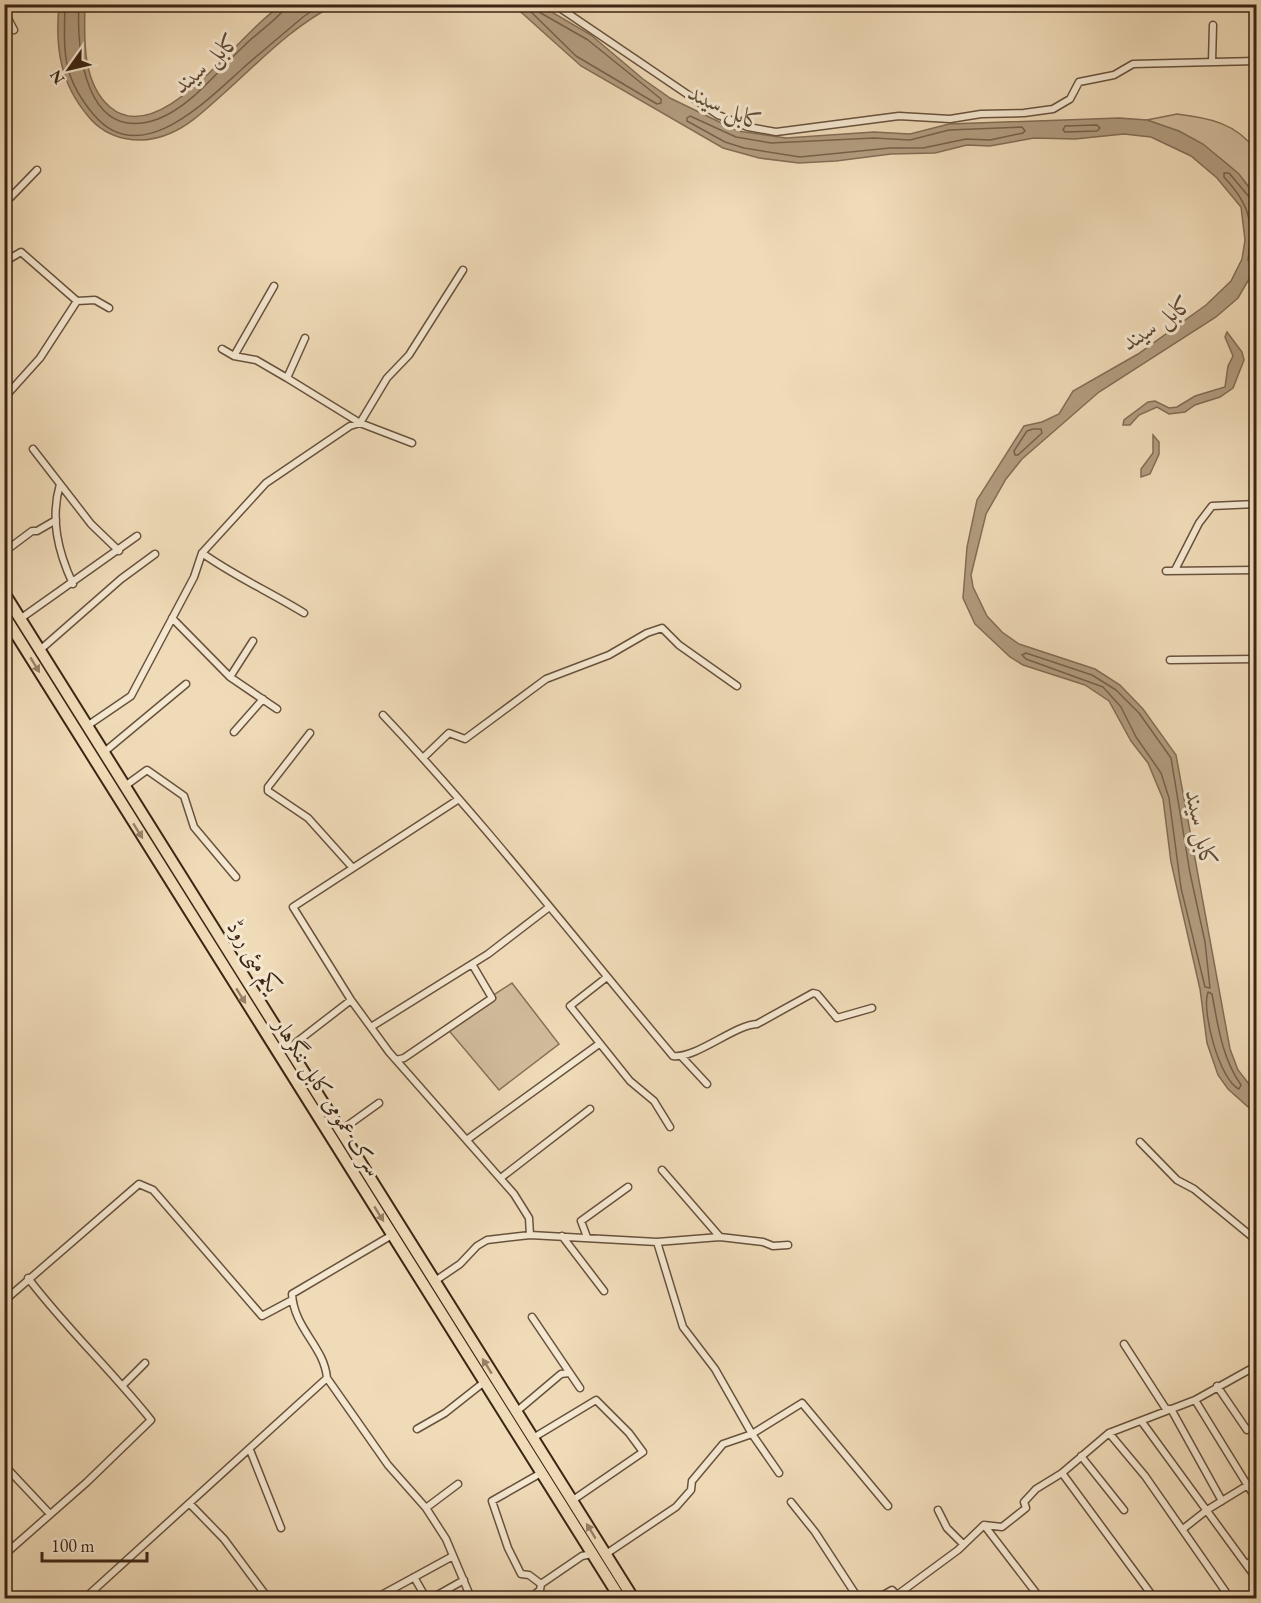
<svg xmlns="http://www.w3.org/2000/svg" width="1261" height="1603" viewBox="0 0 1261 1603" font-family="'EB Garamond',Amiri,serif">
<rect width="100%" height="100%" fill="#f0dbb8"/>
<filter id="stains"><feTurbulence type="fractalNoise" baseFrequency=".00333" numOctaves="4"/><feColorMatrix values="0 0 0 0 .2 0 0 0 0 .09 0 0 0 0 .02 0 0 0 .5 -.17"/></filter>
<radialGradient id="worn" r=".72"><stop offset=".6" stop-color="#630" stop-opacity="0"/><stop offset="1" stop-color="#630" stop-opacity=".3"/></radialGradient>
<path fill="#d1bc9c" stroke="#867058" stroke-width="1.5" d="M1177 114C1210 118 1235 123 1256 150V197C1233 160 1188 134 1147 120Z
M512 983 559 1044 499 1090 445 1026Z"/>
<path fill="#b29d80" stroke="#826d55" stroke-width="1.5" d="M59 5H85C84 38 82 83 110 107 161 151 240 30 281 6 291 1 323 4 335 5 292 26 257 64 222 95 206 109 190 125 171 133 142 146 108 141 88 116 60 83 55 47 59 5Z
M513 5H540L591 35 643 79 670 98 738 131 786 138 874 132 910 134 949 124 1119 118 1147 120 1179 131 1203 144 1239 174 1256 197V258L1252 274 1238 298 1216 317 1099 392 1022 459 1006 479 986 514 971 575 973 587 987 616 1002 632 1019 644 1095 669 1120 685 1143 709 1176 755 1230 1049 1238 1070 1256 1093V1114L1228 1089 1218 1075 1207 1043 1200 989 1171 862 1163 799 1148 763 1131 741 1109 701 1085 685 1023 665 1010 657 975 624 963 598 967 547 977 500 1024 426 1042 422 1059 414 1073 391 1138 354 1206 305 1231 281 1242 259 1245 240 1241 207 1217 178 1191 156 1151 137 1124 134 1075 139 1034 138 990 146 967 145 935 153 891 154 836 161 799 163 759 158 723 148 581 66Z
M1227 332 1242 352 1244 360 1233 388 1220 397 1195 405 1185 412 1169 414 1157 407 1139 415 1130 425H1123L1124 420 1148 402 1155 401 1169 408 1177 407 1195 396 1225 387 1228 366 1233 356 1225 337Z
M1153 435 1159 442V454L1150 474 1141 477V469L1153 453Z"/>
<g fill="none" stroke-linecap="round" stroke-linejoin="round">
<path stroke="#76614a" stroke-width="1.5" d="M65 4C64 52 61 76 94 115 140 170 206 101 241 70 261 52 282 35 303 17L322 4
M79 4C76 52 86 145 158 119 193 105 218 70 245 45 253 36 286 13 287 4
M523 4 576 56 657 104 661 103V99L588 40 539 12 537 4
M690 116 736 137 771 143 874 138 910 140 949 130 1022 127 1025 131 1023 133 990 140 966 139 923 148H890L800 157 744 148 725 142 687 121V118Z
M1097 125 1100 128 1097 131 1065 132 1063 130 1065 126Z
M1256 199 1250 198 1229 173H1224V177C1251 206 1253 222 1248 260L1256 262
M1033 429H1041L1042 433 1018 455H1015L1014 451 1027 431Z
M1026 653 1092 675 1116 690 1139 713 1171 758 1190 873 1205 942 1210 988 1205 987 1181 888 1169 798 1161 773 1136 737 1121 707 1103 687 1026 659 1022 655Z
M1208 992 1212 994C1218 1026 1222 1058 1241 1085L1239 1089C1220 1081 1201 1011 1208 992Z"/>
<g stroke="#68523d" stroke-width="9">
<path id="street" d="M554 4 718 115 748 127 776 132 899 116 950 119 981 114 1024 113 1053 109 1070 99 1079 82 1114 75 1133 64 1256 61
M4 11 14 30
M1212 62 1213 25
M4 204 37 170
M4 262 21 252 77 301
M305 338 287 378 360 423 412 443
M222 349 234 356 256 360 287 378
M234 356 274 286
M4 398 40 358 77 301 95 300 109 308
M33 449 91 524 119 551
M60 484C50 519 58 552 73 584
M4 552 32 531H37L56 520
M202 553C234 576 270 592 304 613
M1175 570 1199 523 1212 506 1256 504
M1166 571 1256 570
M172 618 230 677 277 709
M20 619 137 536
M40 650 121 579 155 554
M1170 660 1256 659
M230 677 253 641
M383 715C486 824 577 942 673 1056 696 1059 734 1025 757 1024L813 993 817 994 837 1018 872 1008
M87 726 131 696 194 577 202 553 266 483 350 426 360 423 387 378 409 355 463 270
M234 732 263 699
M310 733 268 787V791L308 818 352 867
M103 753 186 684
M423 758 449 733 465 739 546 679 609 655 647 633 662 628 679 645 737 686
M125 786 147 770 184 796 194 827 236 877
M459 799 293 907 351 1000 389 1052 514 1194 529 1218 530 1235
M607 977 570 1006 630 1081 654 1101 670 1127
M371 1027 488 954 548 908
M289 1048 351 1000
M681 1056 707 1084
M396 1060 404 1058 492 998 472 964
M340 1131 379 1103
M468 1139 599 1044
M1140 1142 1177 1180 1194 1189 1256 1240
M662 1170 720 1237
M502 1177 590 1109
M562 1236 604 1291
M587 1237 581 1221 628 1187
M657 1242 683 1327 715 1369 752 1434 779 1473
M435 1281 460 1264 477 1246 487 1240 530 1235 657 1242 720 1237 763 1242 773 1246 788 1245
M4 1301 139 1184 153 1190 262 1316 292 1300
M532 1317 580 1388
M1124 1344 1166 1409H1171L1222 1501
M327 1378 388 1465 426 1508 446 1539 471 1598
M123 1385 145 1363
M1217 1386 1247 1430 1256 1427
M1195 1400 1256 1499
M516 1412 561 1374 569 1373
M1142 1422 1256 1578
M417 1429 445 1413 483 1383
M533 1438 596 1400 629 1433 643 1452 573 1500
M250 1450 281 1528
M1081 1456 1124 1510
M4 1465 50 1514
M541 1473 492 1501 508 1548 521 1574 529 1575 541 1584
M1062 1473 1154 1598
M791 1502 815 1532 858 1598
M190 1504 224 1539 268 1598
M426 1508 458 1484
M938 1510 947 1528 963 1544
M984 1525 1040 1598
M1183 1529 1207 1510 1256 1480
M606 1554 676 1507 691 1490 692 1481 723 1444 752 1434 802 1403 888 1506
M4 1555 87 1482 151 1420C112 1371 66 1328 28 1278
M1247 1564 1256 1558
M414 1577 426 1598
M85 1598 327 1378C324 1346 294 1329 292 1294L392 1235
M376 1598 453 1556
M432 1598 464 1580
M530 1598 540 1590 541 1584 582 1556 592 1554
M878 1598 892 1590 897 1595 958 1550 984 1525 1002 1527 1026 1508 1024 1502 1036 1489 1062 1473 1109 1433
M1230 1598 1145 1476 1109 1433 1195 1400 1256 1366"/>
</g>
<g stroke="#3b2514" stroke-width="14">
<path id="highway" d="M4 593 633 1598
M4 615 620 1598"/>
</g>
<use href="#street" stroke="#f5e8d1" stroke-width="6"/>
<use href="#highway" stroke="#f0dbb8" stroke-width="10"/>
</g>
<defs><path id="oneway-solid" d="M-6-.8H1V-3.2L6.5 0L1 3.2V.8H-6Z" transform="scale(1.5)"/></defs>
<g fill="#968066">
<use href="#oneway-solid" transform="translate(35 665) rotate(59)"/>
<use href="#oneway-solid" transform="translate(138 831) rotate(58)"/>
<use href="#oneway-solid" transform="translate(241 996) rotate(58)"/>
<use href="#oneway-solid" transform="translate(379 1214) rotate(58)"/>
<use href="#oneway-solid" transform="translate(487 1366) rotate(-122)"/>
<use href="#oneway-solid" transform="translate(591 1531) rotate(-121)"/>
</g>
<g text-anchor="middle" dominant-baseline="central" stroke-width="6" stroke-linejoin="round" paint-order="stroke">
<g font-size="22" fill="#3b2514" stroke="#f5e8d1">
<text transform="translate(254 956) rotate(58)">یکم مئی روڈ</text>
<text transform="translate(328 1097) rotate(58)">سرک عمومی کابل ننگرهار</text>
</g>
<g font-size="24" font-style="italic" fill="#5f4934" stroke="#f5e8d1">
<text transform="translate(206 62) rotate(-41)">کابل سيند</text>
<text transform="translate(726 107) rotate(25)">کابل سيند</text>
<text transform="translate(1157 322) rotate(-34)">کابل سيند</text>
<text transform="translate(1202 829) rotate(78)">کابل سيند</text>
</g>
</g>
<rect width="1261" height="1603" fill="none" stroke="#f0dbb8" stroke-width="24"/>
<rect x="6" y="6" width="1249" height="1591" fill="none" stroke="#3b2514" stroke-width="3"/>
<rect x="12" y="12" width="1237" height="1579" fill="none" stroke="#3b2514" stroke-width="1.5"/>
<g transform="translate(69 69) rotate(236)" stroke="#f5e8d1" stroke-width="4.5" paint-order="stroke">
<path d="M0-4.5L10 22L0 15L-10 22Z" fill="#3b2514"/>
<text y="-9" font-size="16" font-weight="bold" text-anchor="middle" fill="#3b2514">N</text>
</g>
<path d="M42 1552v9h105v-9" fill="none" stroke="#3b2514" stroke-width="3"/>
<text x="51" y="1552" font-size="18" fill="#3b2514" stroke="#f5e8d1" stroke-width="4.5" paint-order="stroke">100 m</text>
<rect width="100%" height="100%" filter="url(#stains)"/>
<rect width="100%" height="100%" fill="url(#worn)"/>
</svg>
